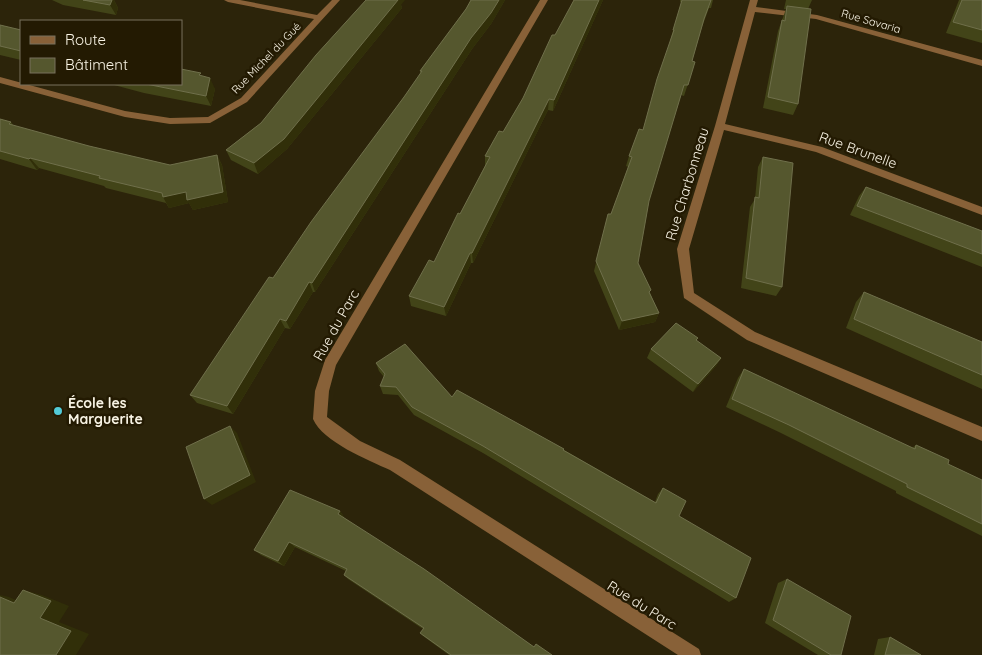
<svg xmlns="http://www.w3.org/2000/svg" width="982" height="655" viewBox="0 0 982 655" font-family="Quicksand,sans-serif">
<rect width="100%" height="100%" fill="#2c240a"/>
<g fill="none" stroke-linecap="round" stroke-linejoin="round">
<path fill="#886138" fill-rule="evenodd" d="M224 0H240L317 15 332 0H340L247 102 210 123 170 124 125 117 0 83V77L125 111 170 118 208 117 241 98 314 19 228 2Z
M540 0H548L336 365 329 391 327 417 360 441 400 460 699 649 701 655H678L390 470C368 460 323 442 313 419L315 391 325 360Z
M750 0H758L756 7 817 15 982 60V66L816 19 755 12 725 124 822 147 982 207V215L816 152 724 130 689 249 694 293 755 332 982 427V441L747 340 684 298 677 249 715 126Z"/>
</g>
<path fill="#424418" d="M52 0H114L118 8 116 15 63 5Z
M471 0H505L491 24 472 49 315 292H313L290 329 285 328 233 414 197 403 190 395 404 97 420 75V71L466 9Z
M574 0H603L553 111 548 110 473 263H471L446 316 411 306 409 296 434 262 460 214 485 166V156L503 132 523 98Z
M680 0H713L711 8H709L702 27 692 61 695 62 684 96 681 95 649 201 638 263 650 293 659 313 655 322 619 330 594 271 608 214H611L628 167 626 166 629 156 643 130 671 41H670L673 30 682 3 680 2Z
M786 0H812L808 9 798 104 793 115 763 108 778 31 786 9H784Z
M959 0H982V43L946 33Z
M401 5 402 8 287 149 258 174 231 160 226 150 261 123Z
M0 25 21 30V60L0 55Z
M203 76 215 89 211 106 144 93 114 85V84H181Z
M0 119 11 122 14 126 89 146 170 165 217 155 222 165 228 202 193 210 189 203 169 208 166 203 106 188 104 186 39 168 37 170 0 159Z
M763 157 782 287 776 296 741 288 750 207 755 199 758 167Z
M866 187 982 231V267L850 215 859 196Z
M864 292 982 342V389L846 328 856 302Z
M696 341 721 358 716 366 693 392 647 358 651 349Z
M376 363 452 397 564 450 655 502 658 494 663 488 679 516 736 598 729 602 483 453 414 415 398 395 383 394 380 386 384 377 379 371Z
M744 369 912 448 916 445 948 464 982 480V536L896 493V491L781 433 726 407 738 378Z
M340 511 344 517V518L534 647 552 655H449L423 636 420 633 423 629 348 579 344 575 346 571 295 547 284 566 261 555 254 550Z
M787 579 841 655H818L765 623 778 583Z
M890 637 921 655H874L878 639Z"/>
<path fill="#312f09" d="M112 0H114L118 8 116 15 110 5Z
M398 0H405L401 5 402 8 287 149 258 174 254 163Z
M499 0H505L491 24 472 49 315 292 312 283 471 38Z
M599 0H603L553 111 554 100Z
M210 78 215 89 211 106 206 96Z
M549 99 548 110 473 263 472 253Z
M217 155 222 165 228 202 193 210 189 203 169 208 163 197Z
M30 158 39 168 37 170 29 159Z
M470 253 471 263 446 316 444 307Z
M309 282 313 292 290 329 286 321Z
M659 313 655 322 619 330 622 321Z
M280 319 285 328 233 414 227 406Z
M721 358 716 366 693 392 698 384Z
M230 426 237 433 256 482 212 505 204 499Z
M340 511 344 517 343 520 338 514Z
M289 542 295 547 284 566 278 561Z
M23 590 42 595 69 606 59 622 89 634 76 655H56Z
M0 595 9 597 34 608 14 603 0 597Z"/>
<path fill="#55572e" stroke="#6f6f4b" d="M83 0H112L110 5Z
M366 0H398L284 139 254 163 226 150 261 123 316 55Z
M471 0H499L491 13 471 38 312 283 309 282 286 321 280 319 227 406 190 395 269 277 273 278 311 222 404 97 422 71H420L466 9Z
M574 0H599L554 100 549 99 472 253H470L444 307 409 296 429 260 434 262 458 213 460 214 490 157 485 156 499 131 503 132 523 98 552 35H555Z
M682 0H711L704 19 692 61 695 62 688 85H684L649 201 638 263 651 290 649 292 659 313 622 321 596 261 608 214H611L632 157 629 156 639 129 643 130 657 79 674 30H673Z
M962 0H982V30L953 22Z
M787 6 811 9 798 104 768 97 782 20 785 21Z
M0 25 21 30V51L0 46Z
M181 69 201 73 199 75 210 78 206 96 146 84H181Z
M0 119 11 122 9 124 89 146 170 165 217 155 223 192 187 200 186 192 163 197 162 193 99 178 100 176 30 158 29 159 0 151Z
M763 157 793 163 782 287 746 278 755 197 759 198Z
M866 187 982 231V254L857 206Z
M864 292 982 342V375L854 319Z
M676 323 698 338 696 340 721 358 698 384 651 349Z
M405 344 452 397 457 390 564 449 563 450 656 503 663 488 686 501 679 516 751 558 736 598 483 446 412 407 396 387 380 386 385 374 376 363Z
M744 369 915 449 916 445 949 460 948 464 982 480V524L907 487V484L789 425 732 399Z
M230 426 250 475 204 499 186 447Z
M290 490 340 511 338 514 424 569 534 647 536 644 552 655H451L420 633 424 628 344 575 347 569 289 542 278 561 254 550Z
M787 579 851 616 841 655H831L773 620Z
M23 590 51 601 40 618 71 631 56 655H0V597L14 603Z
M890 637 921 655H885Z"/>
<circle fill="#52cbd8" stroke="#231a02" stroke-width="2" cx="58" cy="411" r="5"/>
<g text-anchor="middle" dominant-baseline="central" stroke-width="5" stroke-linejoin="round" paint-order="stroke">
<g font-size="11" fill="#f8f3e4" stroke="#231a02">
<text transform="translate(871 21) rotate(16)">Rue Savaria</text>
<text transform="translate(266 58) rotate(-46)">Rue Michel du Gué</text>
</g>
<g font-size="14" fill="#f8f3e4" stroke="#231a02">
<text transform="translate(858 150) rotate(20)">Rue Brunelle</text>
<text transform="translate(687 184) rotate(-73)">Rue Charbonneau</text>
<text transform="translate(336 325) rotate(-61)">Rue du Parc</text>
<text transform="translate(642 605) rotate(32)">Rue du Parc</text>
</g>
<g font-size="14" font-weight="bold" fill="#f8f3e4" stroke="#231a02" text-anchor="start">
<text x="68" y="403">École les<tspan x="68" dy="16">Marguerite</tspan></text>
</g>
</g>
<rect x="20" y="20" width="162" height="65" fill="#231a02" stroke="#78715c"/>
<rect x="30" y="36" width="25" height="8" fill="#886138" stroke="#78715c"/>
<text x="65" y="45" font-size="15" fill="#f8f3e4">Route</text>
<rect x="30" y="58" width="25" height="15" fill="#55572e" stroke="#78715c"/>
<text x="65" y="70" font-size="15" fill="#f8f3e4">Bâtiment</text>
</svg>
